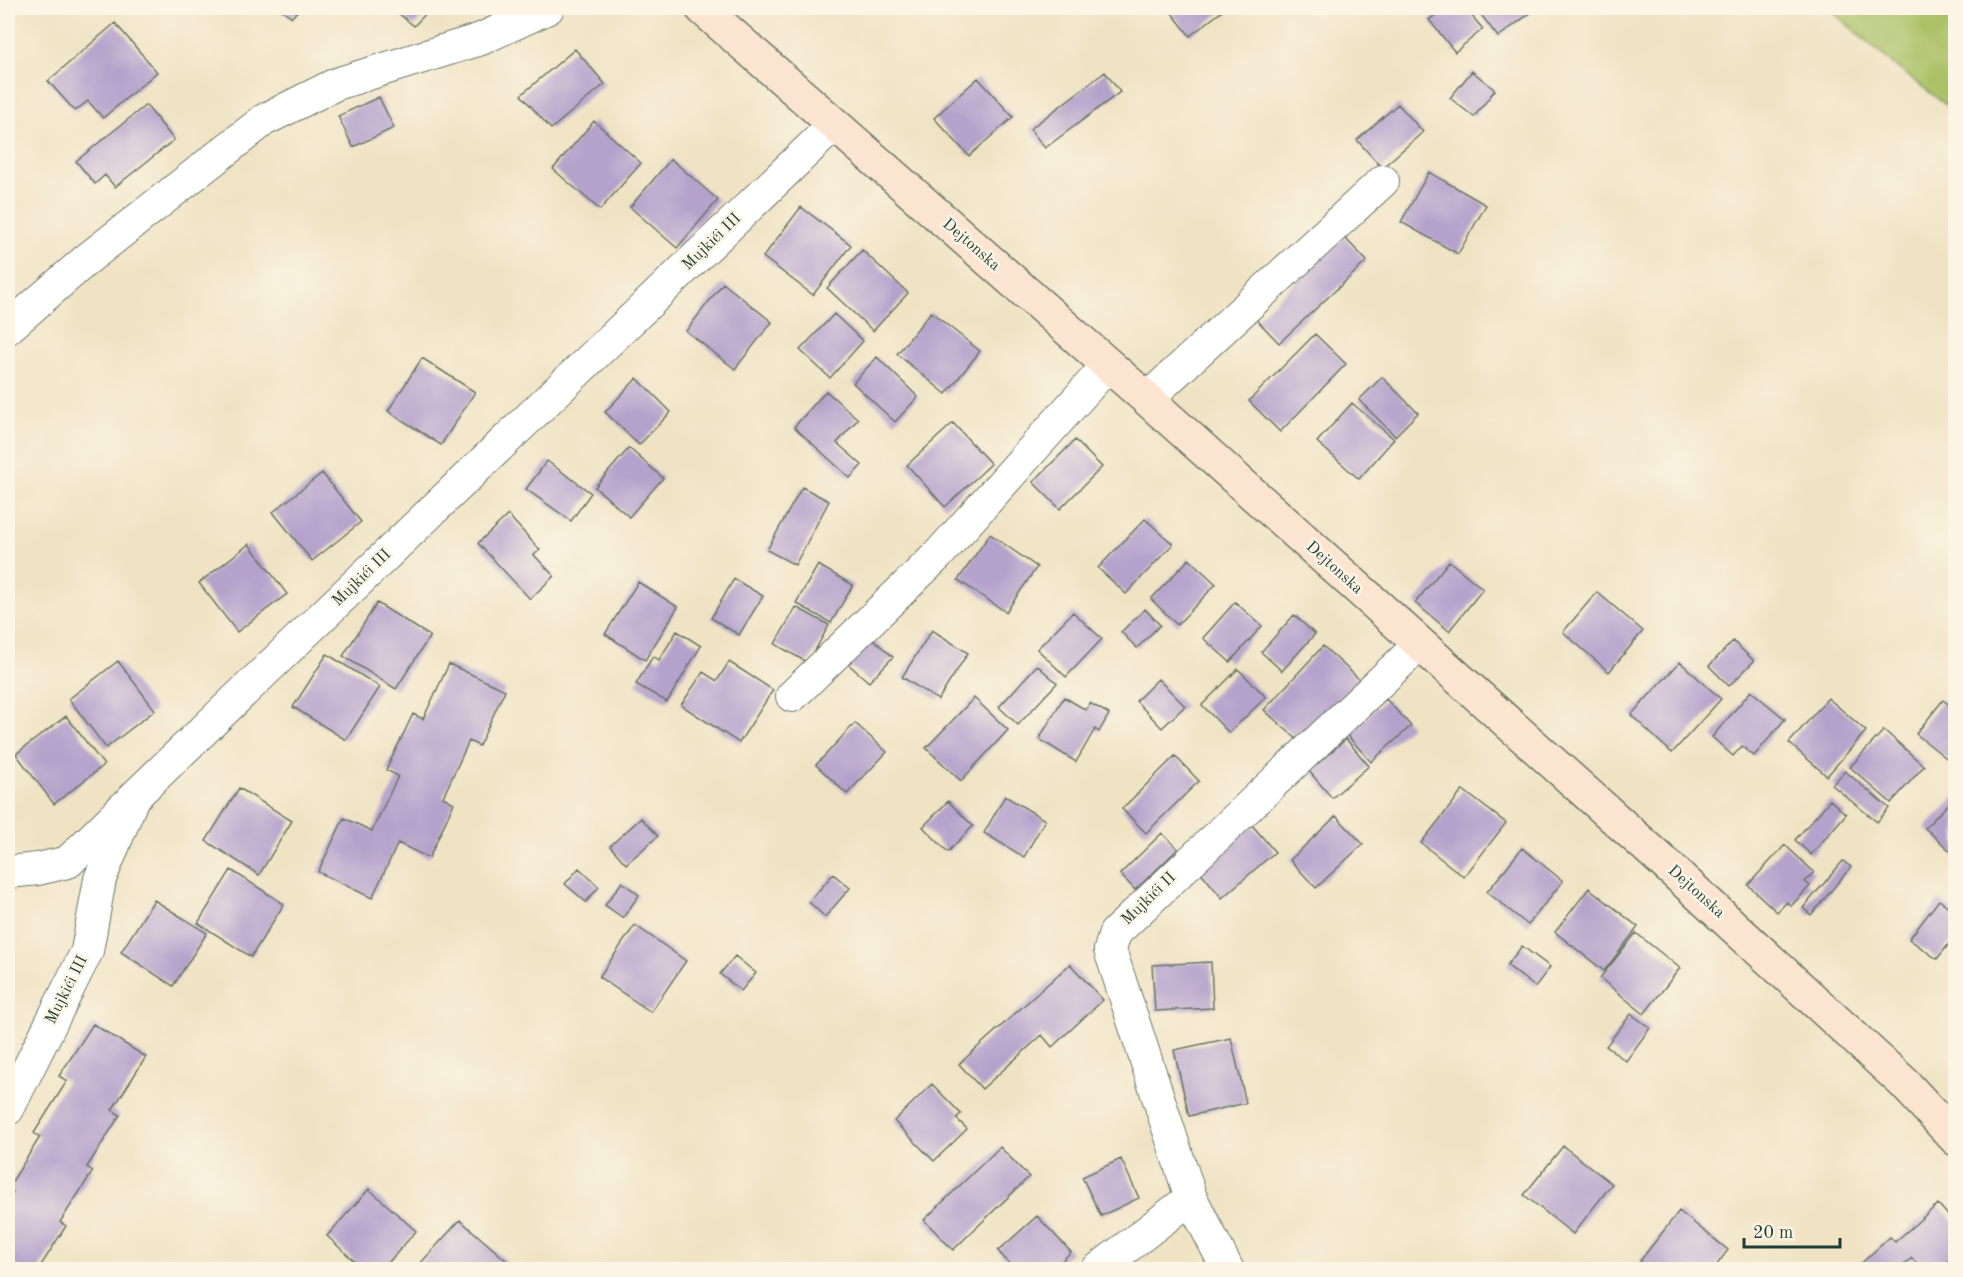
<svg xmlns="http://www.w3.org/2000/svg" width="1963" height="1277" viewBox="0 0 1963 1277" font-family="'Old Standard TT',serif">
<rect width="100%" height="100%" fill="#fcf5e5"/>
<filter id="ink" filterUnits="userSpaceOnUse"><feTurbulence type="fractalNoise" baseFrequency=".0167" numOctaves="2"/><feDisplacementMap in="SourceGraphic" scale="12" xChannelSelector="R" yChannelSelector="G"/><feConvolveMatrix kernelMatrix="1 2 1 2 8 2 1 2 1" color-interpolation-filters="sRGB"/></filter>
<filter id="wash" filterUnits="userSpaceOnUse"><feTurbulence type="fractalNoise" baseFrequency=".008" numOctaves="4" result="noise"/><feDisplacementMap in="SourceGraphic" scale="24" xChannelSelector="R" yChannelSelector="G"/><feGaussianBlur stdDeviation="1.35" result="paint"/><feColorMatrix in="noise" values="0 0 0 0 0 0 0 0 0 0 0 0 0 0 0 0 0 1.4 0 .05"/><feComposite in="paint" operator="in"/></filter>
<g filter="url(#wash)">
<rect width="100%" height="100%" fill="#f0e3c4"/>
<path fill="#aac166" stroke="#647f4d" stroke-width="1.5" d="M1828 8H1944L1955 19V112L1894 65Z"/>
<g id="blocks">
<path fill="#b5a2cc" d="M279 8H300L292 17Z
M392 8H431L414 26Z
M1168 8H1226L1190 36Z
M1445 8H1465L1483 29 1455 52 1429 20Z
M1476 8H1537L1498 37Z
M115 23 157 72 103 118 88 101 75 111 48 81Z
M575 49 605 84 551 129 521 95Z
M1472 71 1495 90 1474 117 1450 98Z
M1105 72 1120 92 1045 148 1030 129Z
M978 78 1013 117 969 156 934 118Z
M379 97 394 128 353 147 338 116Z
M1398 104 1423 132 1382 168 1357 140Z
M146 105 174 140 115 187 105 175 95 184 76 161Z
M594 121 641 163 600 210 553 169Z
M671 159 718 200 677 248 630 207Z
M1429 172 1486 205 1458 254 1401 222Z
M801 207 851 245 813 295 763 257Z
M1344 237 1367 261 1279 343 1256 319Z
M862 250 908 293 873 331 827 288Z
M723 283 772 322 735 369 686 331Z
M931 312 980 351 946 394 897 354Z
M834 314 863 341 830 378 800 350Z
M1315 334 1346 364 1280 432 1249 401Z
M877 357 918 397 895 422 853 383Z
M422 358 475 392 441 445 388 411Z
M1382 377 1418 413 1395 436 1359 400Z
M637 378 671 412 639 445 605 412Z
M826 391 858 419 837 443 862 465 850 478 794 427Z
M1352 403 1394 439 1359 479 1317 442Z
M953 423 991 464 945 507 907 465Z
M1075 440 1102 467 1060 509 1033 482Z
M629 448 663 478 629 517 595 487Z
M547 461 591 493 571 521 526 489Z
M322 473 361 522 312 561 273 512Z
M802 487 829 501 795 565 767 550Z
M508 515 540 550 534 555 554 576 530 599 478 543Z
M1145 519 1173 544 1126 594 1098 568Z
M990 534 1037 567 1006 612 958 580Z
M249 544 287 594 237 632 199 583Z
M1189 559 1216 584 1177 625 1151 599Z
M1449 561 1483 589 1449 631 1415 603Z
M818 565 853 585 831 623 796 603Z
M734 579 763 596 739 635 711 618Z
M638 582 678 607 645 660 605 634Z
M1597 592 1643 631 1609 672 1563 632Z
M1235 602 1262 626 1230 662 1203 638Z
M377 603 430 636 396 689 343 656Z
M796 607 829 625 808 663 775 644Z
M1145 609 1160 625 1137 648 1121 632Z
M1073 612 1102 639 1066 677 1037 649Z
M1294 615 1315 634 1282 671 1261 652Z
M932 630 968 653 938 700 902 677Z
M677 631 701 646 667 702 636 684 653 656 659 660Z
M872 638 893 657 869 682 848 664Z
M1733 641 1754 661 1729 686 1709 666Z
M1323 646 1359 679 1301 743 1264 710Z
M327 654 380 687 346 740 293 707Z
M118 661 155 710 106 748 69 699Z
M729 662 773 690 739 743 681 705 703 672 717 681Z
M1680 662 1721 699 1672 753 1631 715Z
M449 664 505 690 479 746 469 741 443 797 454 803 429 858 398 843 372 898 318 872 344 818 372 831 398 776 386 770 413 714 423 719Z
M1037 665 1057 683 1018 725 999 707Z
M1238 669 1266 697 1229 733 1202 705Z
M1158 679 1185 706 1162 728 1136 701Z
M1751 691 1785 719 1754 756 1742 746 1733 756 1712 737Z
M1064 697 1086 710 1090 703 1109 714 1099 732 1095 729 1076 762 1039 739Z
M974 698 1008 730 961 781 926 748Z
M1828 698 1866 731 1827 776 1789 743Z
M1386 699 1411 726 1371 762 1347 735Z
M1943 700 1956 710V754L1950 761 1916 734Z
M66 716 104 765 54 804 16 754Z
M855 723 887 752 847 794 816 765Z
M1884 730 1924 766 1891 803 1850 767Z
M1346 739 1369 766 1332 798 1309 771Z
M1175 756 1199 781 1146 833 1122 809Z
M1845 771 1889 808 1877 822 1832 785Z
M239 788 292 821 259 875 206 841Z
M1463 790 1506 823 1464 877 1421 843Z
M1005 796 1045 820 1024 857 984 833Z
M1956 796V856L1925 828Z
M1830 800 1846 814 1811 855 1795 840Z
M948 801 973 826 948 852 923 827Z
M1336 816 1363 844 1316 888 1290 860Z
M641 818 658 836 626 864 610 846Z
M1252 825 1275 852 1222 898 1199 870Z
M1162 833 1178 849 1135 890 1120 874Z
M1785 845 1814 872 1805 882 1810 886 1791 906 1787 902 1777 912 1748 885Z
M1522 848 1563 881 1528 925 1487 892Z
M1843 861 1851 867 1811 915 1803 908Z
M579 868 599 887 586 902 565 884Z
M231 870 284 904 251 957 198 923Z
M833 874 850 888 825 917 809 902Z
M622 882 639 895 623 918 605 905Z
M1589 888 1638 927 1604 971 1555 932Z
M154 900 207 933 173 986 121 952Z
M1939 900 1956 912V935L1937 959 1909 939Z
M635 925 686 961 651 1012 599 977Z
M1636 933 1680 968 1644 1014 1600 978Z
M1522 946 1550 967 1535 987 1507 965Z
M735 956 756 973 741 991 720 974Z
M1211 962 1213 1008 1155 1011 1152 965Z
M1070 964 1103 1000 1052 1047 1042 1035 982 1089 959 1064Z
M1631 1014 1650 1028 1626 1061 1606 1046Z
M93 1024 146 1057 112 1110 120 1115 87 1167 93 1171 60 1222 66 1226 38 1270H8V1201L13 1192 8 1188 40 1137 34 1133 67 1081 59 1076Z
M1231 1038 1246 1103 1189 1116 1174 1050Z
M932 1084 961 1114 956 1118 967 1129 934 1161 894 1121Z
M1563 1146 1612 1184 1573 1234 1524 1195Z
M1000 1147 1029 1177 953 1250 924 1220Z
M1121 1159 1139 1198 1101 1216 1082 1177Z
M369 1189 416 1231 382 1270H364L327 1236Z
M1938 1204 1956 1224V1254L1938 1270H1922L1912 1258 1898 1270H1854L1890 1237 1895 1242Z
M1679 1211 1728 1250 1713 1270H1651L1640 1261Z
M1037 1216 1071 1252 1052 1270H1015L998 1251Z
M460 1220 507 1261 499 1270H422L418 1266Z"/>
</g>
</g>
<g filter="url(#ink)">
<use href="#blocks" fill-opacity="0" stroke="#687766" stroke-width="1.5"/>
<g fill="none" stroke-linecap="round" stroke-linejoin="round">
<g stroke="#687766" stroke-width="34">
<path id="street" d="M8 328 86 260 264 120 336 84 481 39 548 8
M1147 399 1383 181
M792 696 938 555 1108 365
M8 872 38 869 68 862 124 807
M8 1109 87 951 100 879 133 798 834 125
M1097 1270 1191 1198
M1228 1270 1191 1198 1110 950 1115 933 1419 645"/>
</g>
<g stroke="#687766" stroke-width="36">
<path id="secondary" d="M702 8 1147 399 1659 858 1904 1083 1956 1139"/>
</g>
<use href="#street" stroke="#fff" stroke-width="32"/>
<use href="#secondary" stroke="#fce5d0" stroke-width="33"/>
</g>
</g>
<g text-anchor="middle" dominant-baseline="central" stroke-width="5" stroke-linejoin="round" paint-order="stroke">
<g font-size="16" fill="#1f3d34" stroke="#fcf5e5">
<text transform="translate(712 242) rotate(-44)">Mujkići III</text>
<text transform="translate(971 245) rotate(41)">Dejtonska</text>
<text transform="translate(1334 568) rotate(42)">Dejtonska</text>
<text transform="translate(362 578) rotate(-44)">Mujkići III</text>
<text transform="translate(1696 892) rotate(42)">Dejtonska</text>
<text transform="translate(1149 899) rotate(-44)">Mujkići II</text>
<text transform="translate(67 990) rotate(-63)">Mujkići III</text>
</g>
</g>
<rect width="1963" height="1277" fill="none" stroke="#fcf5e5" stroke-width="30"/>
<path d="M1744 1238v9h96v-9" fill="none" stroke="#1f3d34" stroke-width="3"/>
<text x="1753" y="1238" font-size="18" fill="#1f3d34" stroke="#fcf5e5" stroke-width="4.5" paint-order="stroke">20 m</text>
</svg>
